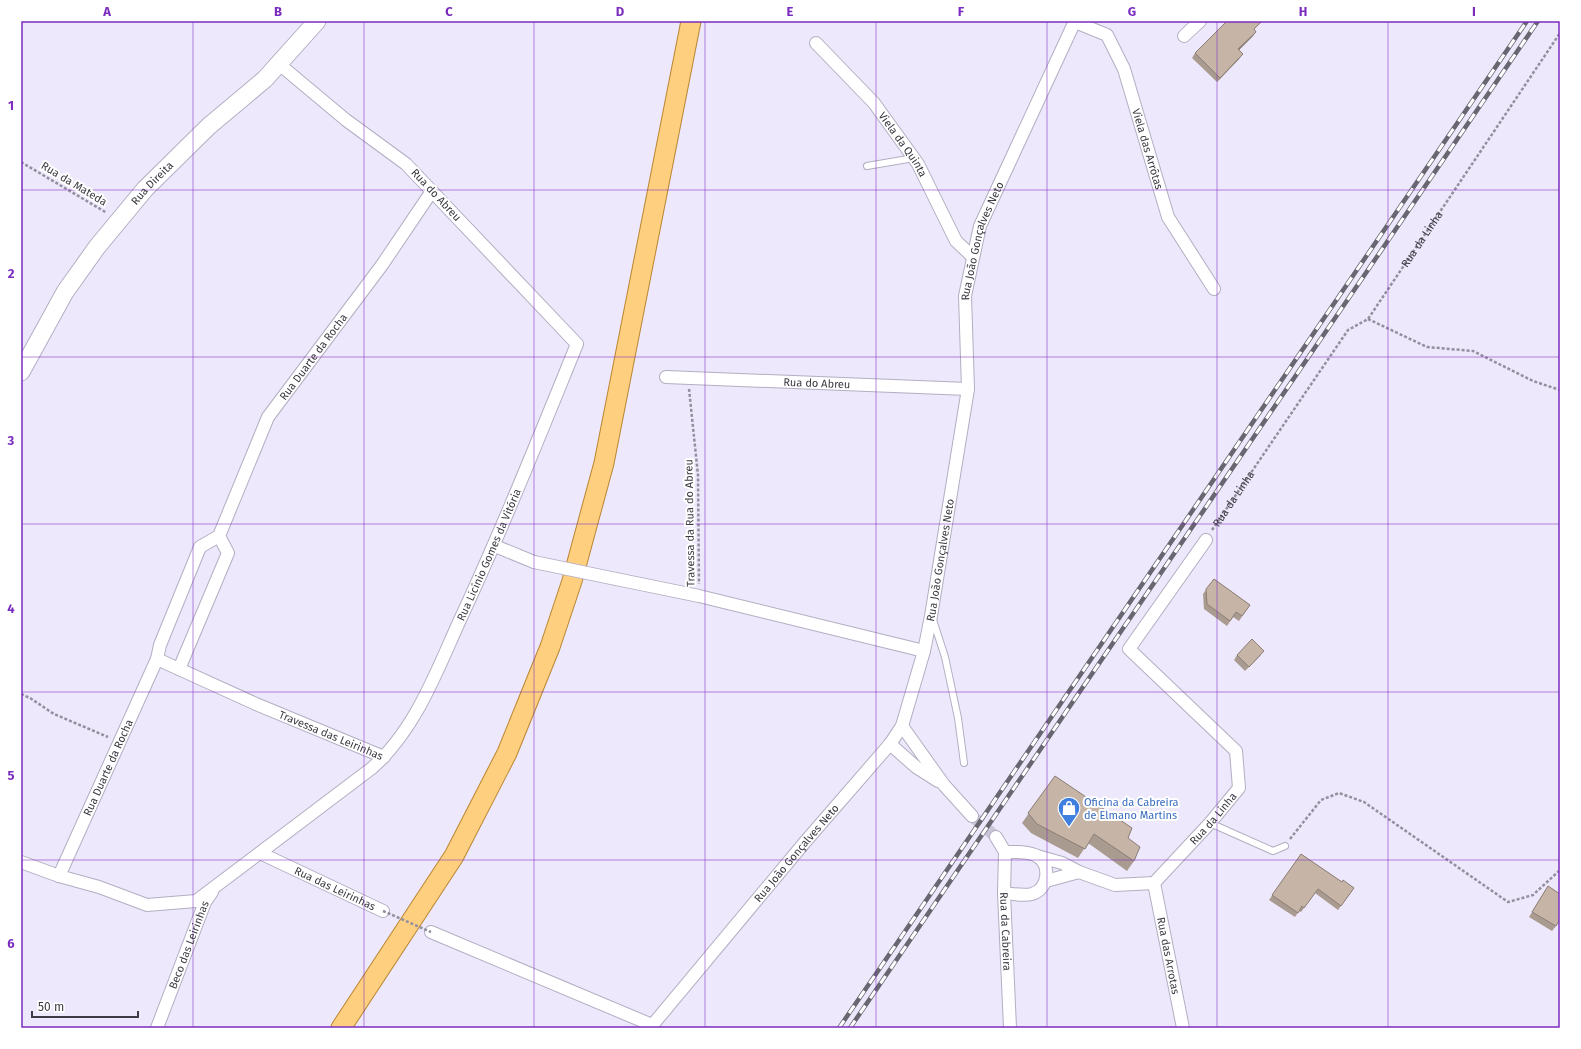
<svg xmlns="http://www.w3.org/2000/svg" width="1581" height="1049" viewBox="0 0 1581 1049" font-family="'Fira Sans',sans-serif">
<rect width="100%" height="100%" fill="#ede8fc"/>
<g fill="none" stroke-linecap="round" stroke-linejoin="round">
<path stroke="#cac5d7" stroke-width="12" stroke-dasharray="12 6" stroke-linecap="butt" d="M972 816 996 837"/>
<g stroke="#b3aec2" stroke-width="8">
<path id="lane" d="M867 166 914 158
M933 620 945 657 958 718 964 763
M1210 823 1273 851 1285 846"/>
</g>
<g stroke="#b3aec2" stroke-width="14">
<g id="street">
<path id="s2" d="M1075 22 1107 35 1124 69 1168 217 1214 289"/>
<path d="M1184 36 1200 21"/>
<path id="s3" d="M816 43 874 103 918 164 956 241 973 257"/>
<path id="s4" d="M666 377 968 389"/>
<path id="s5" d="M219 536 268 417 382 265 432 191"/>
<path d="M495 546 534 562"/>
<path d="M616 579 699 596 924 651"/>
<path id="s6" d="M157 659 256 704 384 757"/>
<path d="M902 726 944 785 972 816"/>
<path d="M890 744 916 767 938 781"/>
<path id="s7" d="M996 837 1005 852 1004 893 1010 1028"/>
<path id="s8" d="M260 853 383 911"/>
<path id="s9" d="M1037 856 1062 863 1079 872 1115 885 1154 883 1210 823 1239 788 1236 751 1129 649 1206 540"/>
<path id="s10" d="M21 862 59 876 99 887 147 905 196 901 372 768C415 730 436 673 459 622 502 530 539 437 577 344L406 164 346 120 279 64"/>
<path id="s11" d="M59 876 157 659 160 645 200 547 219 536 228 553 179 669"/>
<path d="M1046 881 1079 872"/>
<path id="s12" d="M1154 883 1183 1028"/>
<path d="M1004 893C1013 894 1023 896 1032 894 1049 889 1052 863 1035 855 1026 851 1015 852 1005 852"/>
<path d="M431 932 652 1025"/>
<path id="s13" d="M157 1028 205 902 212 892"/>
<path id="s14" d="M650 1028 805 842 890 744 902 726 924 651 931 616 968 389 965 296 980 226 1075 21"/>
</g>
</g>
<g stroke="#b3aec2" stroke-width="19">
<g id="secondary">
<path id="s15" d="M21 372 65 292 97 247 145 189 209 126 265 79 317 21"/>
</g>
</g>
<g stroke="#ba8632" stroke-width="21">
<path id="primary" d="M341 1028 454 856 507 753 550 647 572 581 604 463 691 21"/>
</g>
<g stroke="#938f9d" stroke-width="2.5" stroke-dasharray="3 2" stroke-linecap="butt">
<path d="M21 162 107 213"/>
<path d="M1368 319 1427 347 1473 351 1533 381 1560 390"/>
<path d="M689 389 698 475 699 584"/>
<path id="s1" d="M1212 530 1348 330 1368 319 1560 33"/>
<path d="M21 694 30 698 54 714 108 737"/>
<path d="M1290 839 1321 800 1339 793 1364 802 1508 902 1533 895 1560 870"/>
</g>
<use href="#lane" stroke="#fff" stroke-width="6"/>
<use href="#street" stroke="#fff" stroke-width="12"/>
<use href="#secondary" stroke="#fff" stroke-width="17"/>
<use href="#primary" stroke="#fecf7f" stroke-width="19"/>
<g stroke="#686671" stroke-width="4.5">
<path id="rail" d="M839 1028 1527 21
M850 1028 1538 21"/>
</g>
<use href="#rail" stroke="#fff" stroke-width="3" stroke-dasharray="9" stroke-linecap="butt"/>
<g stroke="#b3aec2" stroke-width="14" stroke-linecap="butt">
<path id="street-bridge" d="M534 562 616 579"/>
</g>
<path stroke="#938f9d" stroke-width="2.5" stroke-dasharray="3 2" stroke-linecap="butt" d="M383 911 431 932"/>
<use href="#street-bridge" stroke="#fff" stroke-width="12"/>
</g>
<path fill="#aa9b90" d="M1227 21H1263L1254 29 1253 36 1239 50V59L1217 82 1192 58 1195 53Z
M1214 579 1250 605 1239 621 1233 617 1227 626 1204 609 1203 594Z
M1237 655H1261L1245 671 1234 660Z
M1055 776 1128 838 1134 861 1127 871 1088 843 1078 858 1031 833 1022 823Z
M1301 854 1342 882 1354 888 1338 910 1315 893 1301 912 1299 911 1295 917 1269 900Z
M1548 886 1556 926 1552 931 1529 917Z"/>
<path fill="#8b7e75" d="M1256 32 1253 36 1235 54 1238 49Z
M1243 54 1239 59 1217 82 1220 78Z"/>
<path fill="#c6b4a7" stroke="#8b7e75" d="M1227 21H1262L1254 29 1256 32 1238 49 1243 54 1220 78 1195 53Z
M1214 579 1250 605 1242 616 1236 612 1230 621 1207 604 1206 589Z
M1252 639 1264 651 1249 667 1237 655Z
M1055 776 1132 828 1128 838 1140 847 1134 861 1094 834 1085 849 1037 824 1028 813Z
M1301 854 1342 882 1343 880 1354 888 1341 906 1318 889 1304 908 1302 906 1298 913 1272 895Z
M1548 886 1560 894V919L1556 926 1532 912Z"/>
<path fill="none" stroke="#7b2cbf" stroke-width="1" stroke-opacity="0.55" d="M193 21V1028M364 21V1028M534 21V1028M705 21V1028M876 21V1028M1047 21V1028M1217 21V1028M1388 21V1028M21 190H1560M21 357H1560M21 524H1560M21 692H1560M21 860H1560"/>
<defs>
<g id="shop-pin" transform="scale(1.15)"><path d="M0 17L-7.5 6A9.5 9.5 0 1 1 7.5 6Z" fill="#3f7fe0" stroke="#fff"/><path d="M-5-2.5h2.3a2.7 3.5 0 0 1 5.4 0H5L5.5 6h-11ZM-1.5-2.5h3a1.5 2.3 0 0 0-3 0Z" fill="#fff"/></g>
</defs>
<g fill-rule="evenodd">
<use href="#shop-pin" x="1069" y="808"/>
</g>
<g text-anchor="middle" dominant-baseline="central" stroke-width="4" stroke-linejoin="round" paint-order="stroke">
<g font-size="11" fill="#3c3a42" stroke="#fff">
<text stroke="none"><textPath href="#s3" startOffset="134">Viela da Quinta</textPath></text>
<text stroke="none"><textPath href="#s2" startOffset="156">Viela das Arrôtas</textPath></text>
<text stroke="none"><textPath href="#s15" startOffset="231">Rua Direita</textPath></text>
<text transform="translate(74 184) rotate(31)">Rua da Mateda</text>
<text transform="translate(436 195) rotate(47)">Rua do Abreu</text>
<text stroke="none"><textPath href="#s1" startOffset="361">Rua da Linha</textPath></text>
<text stroke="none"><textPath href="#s14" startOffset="888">Rua João Gonçalves Neto</textPath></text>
<text stroke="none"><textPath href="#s5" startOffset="204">Rua Duarte da Rocha</textPath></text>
<text stroke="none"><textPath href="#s4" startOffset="151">Rua do Abreu</textPath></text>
<text stroke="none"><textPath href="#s1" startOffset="38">Rua da Linha</textPath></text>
<text transform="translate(690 523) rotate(-91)">Travessa da Rua do Abreu</text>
<text stroke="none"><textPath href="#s10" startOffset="648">Rua Licínio Gomes da Vitória</textPath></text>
<text stroke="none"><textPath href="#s14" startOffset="564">Rua João Gonçalves Neto</textPath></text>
<text stroke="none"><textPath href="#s6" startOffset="190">Travessa das Leirinhas</textPath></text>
<text stroke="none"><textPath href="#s11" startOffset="119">Rua Duarte da Rocha</textPath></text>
<text stroke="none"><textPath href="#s9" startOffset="210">Rua da Linha</textPath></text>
<text stroke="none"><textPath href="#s14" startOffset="228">Rua João Gonçalves Neto</textPath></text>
<text stroke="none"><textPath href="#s8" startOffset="83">Rua das Leirinhas</textPath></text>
<text stroke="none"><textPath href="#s7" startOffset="97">Rua da Cabreira</textPath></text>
<text stroke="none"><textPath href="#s13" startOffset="89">Beco das Leirinhas</textPath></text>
<text stroke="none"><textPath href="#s12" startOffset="74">Rua das Arrotas</textPath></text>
</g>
<g font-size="11" fill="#366cbe" stroke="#fff" text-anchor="start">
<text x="1084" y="802">Oficina da Cabreira<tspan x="1084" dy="13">de Elmano Martins</tspan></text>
</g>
</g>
<rect width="1581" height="1049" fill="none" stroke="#ffffff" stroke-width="44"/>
<path d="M32 1011v6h106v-6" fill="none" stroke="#3c3a42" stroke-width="2"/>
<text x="38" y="1011" font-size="12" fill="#3c3a42" stroke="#ffffff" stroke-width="3" paint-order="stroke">50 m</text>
<rect x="22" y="22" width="1537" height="1005" fill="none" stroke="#7b2cbf" stroke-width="1.5"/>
<g font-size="13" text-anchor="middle" font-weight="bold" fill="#7b2cbf">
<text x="107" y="16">A</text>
<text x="278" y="16">B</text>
<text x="449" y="16">C</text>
<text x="620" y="16">D</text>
<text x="790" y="16">E</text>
<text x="961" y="16">F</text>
<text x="1132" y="16">G</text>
<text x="1303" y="16">H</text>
<text x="1474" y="16">I</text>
<text x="11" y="110">1</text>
<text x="11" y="278">2</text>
<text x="11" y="445">3</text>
<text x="11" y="613">4</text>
<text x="11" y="780">5</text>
<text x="11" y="948">6</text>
</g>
</svg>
